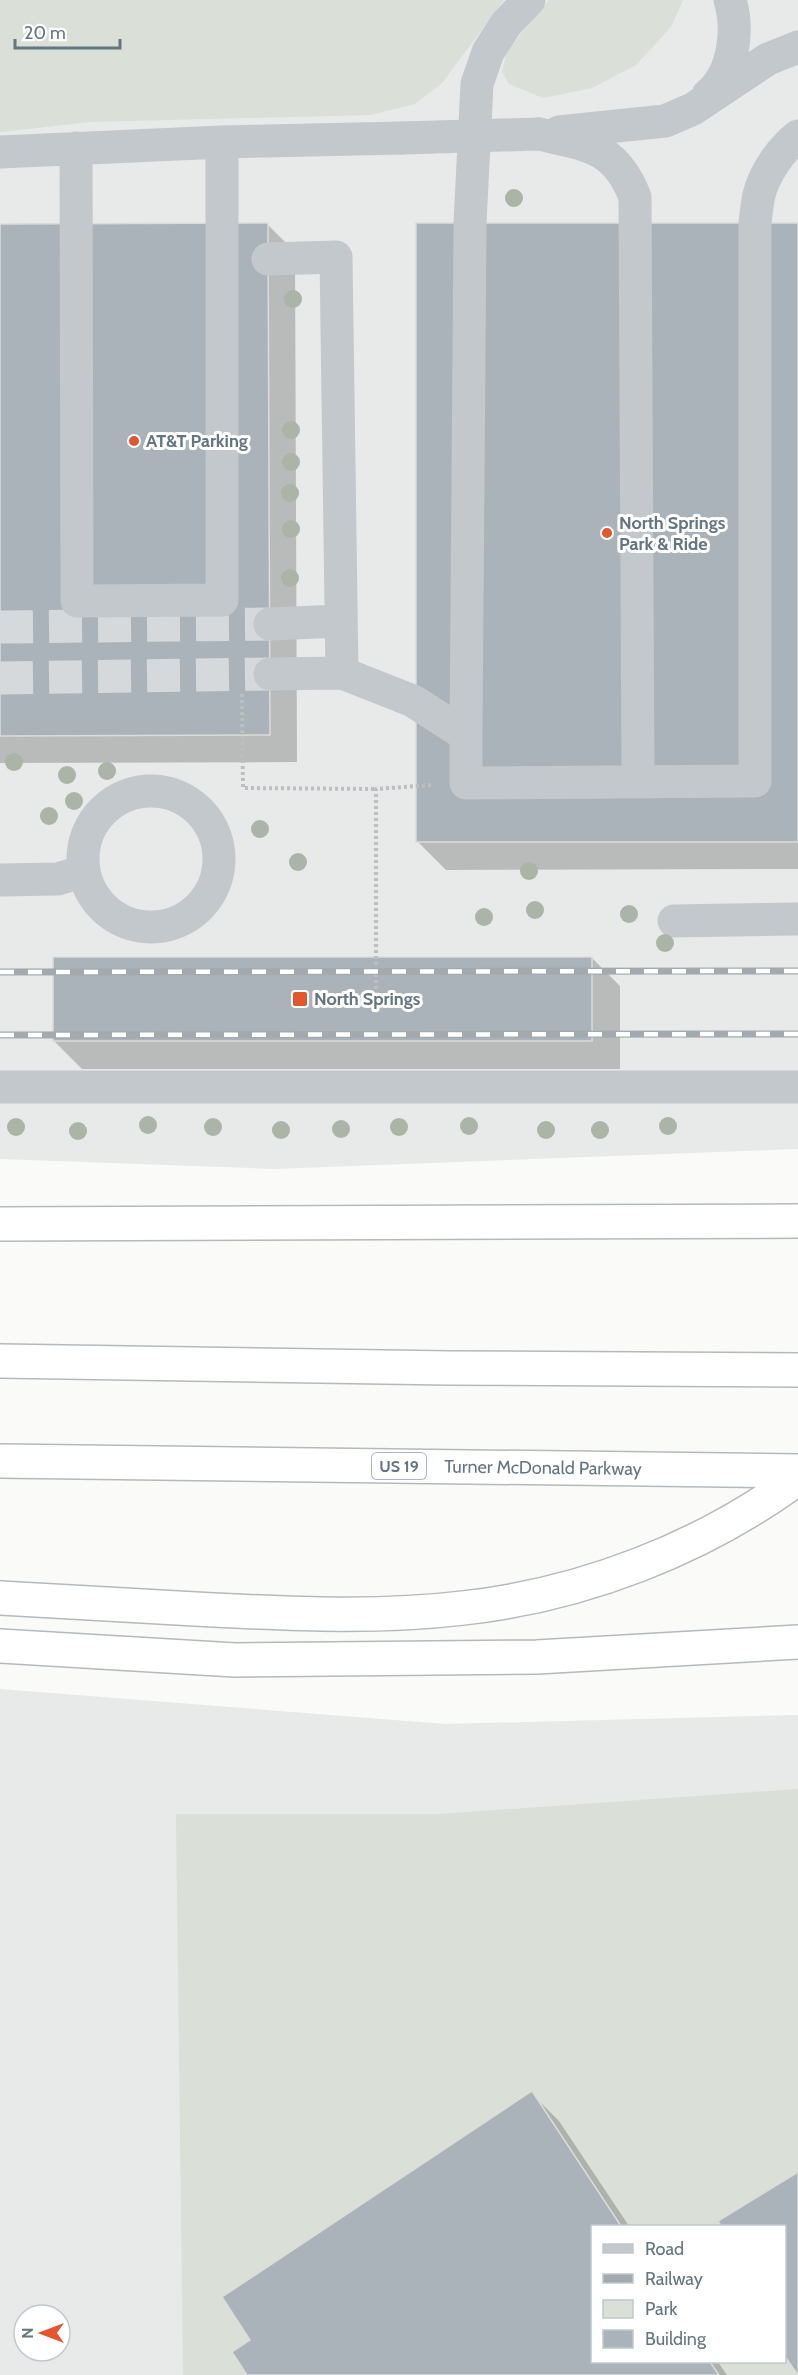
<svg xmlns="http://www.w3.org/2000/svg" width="798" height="2375" viewBox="0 0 798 2375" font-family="Cabin,sans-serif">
<rect width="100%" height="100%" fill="#fafaf8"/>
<path fill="#e8e9e9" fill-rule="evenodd" d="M0 0H798V1149L275 1169 0 1159Z
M0 1689 446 1724 798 1715V2375H0ZM592 2226H784V2362H592ZM24 2315H60V2351H24Z"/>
<path fill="#dadfd7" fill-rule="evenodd" d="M0 0H504L442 83 415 104 370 115 91 122 0 132Z
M549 0H683L671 27 636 65 592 88 543 98 509 84 502 72 507 51Z
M798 1789V2375H183L176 1814H440ZM592 2226H784V2362H592Z"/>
<path fill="#0003" d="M267 224 295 252 297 762 0 763V225Z
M798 225V869L446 870 418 842Z
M592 958 620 986V1069H82L54 1041Z
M531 2093 559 2121 629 2226H592V2362H718L727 2375H249L252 2340Z
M798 2174V2373L784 2226H723L720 2221Z"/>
<path fill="#aab3b9" stroke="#dcdcda" stroke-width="1.5" d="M268 223 270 735 0 736V224Z
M416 223H798V842H416Z
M53 957H592V1041H53Z
M532 2091 621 2226H592V2362H710L719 2375H247L232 2352 250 2340 222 2297Z
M798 2172V2375L784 2355V2226H721L718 2221Z"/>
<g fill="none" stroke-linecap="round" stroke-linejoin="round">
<path stroke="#d5d9db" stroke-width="33" stroke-dasharray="33 16" stroke-linecap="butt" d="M0 627 270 624
M0 678 270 674"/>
<g stroke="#b4b9bd" stroke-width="36">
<g id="highway">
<path d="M0 1224 798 1221"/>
<path d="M0 1361 449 1368 798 1370"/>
<path id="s1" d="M0 1461 798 1471"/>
<path d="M0 1598C71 1602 142 1606 213 1610 297 1614 380 1618 463 1608 582 1595 702 1549 798 1478"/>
<path d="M0 1646 235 1660 537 1657 798 1642"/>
</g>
</g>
<path stroke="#bbbfc2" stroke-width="4" stroke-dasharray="3 3" stroke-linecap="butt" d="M242 694 243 788 376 789
M376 1013V789L432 785"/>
<path stroke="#c3c8cc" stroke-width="33" d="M708 95C734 74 739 30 730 0
M559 132 665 121 693 109 768 59 798 47
M539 134C587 145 615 146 635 197L638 782
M76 148 77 601 222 600V142
M0 152 222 142 402 138
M268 259 336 257 342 673
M270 624 340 621
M270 674 342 673 413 701 466 735V783L755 781V223C756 214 757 204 759 195 764 174 781 149 798 136
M466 735 470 223 477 84 488 52 506 24 529 0
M83 859a68 68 0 1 1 136 0a68 68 0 1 1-136 0Z
M0 880 58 879 84 871
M674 921 798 919
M0 1087H798"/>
<use href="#highway" stroke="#fff" stroke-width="33"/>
<g stroke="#a2aab0" stroke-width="7">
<path id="rail" d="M0 972 798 971
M0 1035 798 1034"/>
</g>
<use href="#rail" stroke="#fff" stroke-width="4.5" stroke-dasharray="14" stroke-linecap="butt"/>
<path stroke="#c3c8cc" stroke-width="33" d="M402 138 539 134"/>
</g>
<g fill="#aab4a7">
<circle cx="514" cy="198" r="9"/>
<circle cx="293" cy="299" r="9"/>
<circle cx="291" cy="430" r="9"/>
<circle cx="291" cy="462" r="9"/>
<circle cx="290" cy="493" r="9"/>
<circle cx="291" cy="529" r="9"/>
<circle cx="290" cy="578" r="9"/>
<circle cx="14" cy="762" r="9"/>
<circle cx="107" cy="771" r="9"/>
<circle cx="67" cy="775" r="9"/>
<circle cx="74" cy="801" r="9"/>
<circle cx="49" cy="816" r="9"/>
<circle cx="260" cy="829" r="9"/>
<circle cx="298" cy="862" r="9"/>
<circle cx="529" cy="871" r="9"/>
<circle cx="535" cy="910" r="9"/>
<circle cx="629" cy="914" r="9"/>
<circle cx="484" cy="917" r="9"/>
<circle cx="665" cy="943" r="9"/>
<circle cx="148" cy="1125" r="9"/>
<circle cx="469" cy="1126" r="9"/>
<circle cx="668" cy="1126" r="9"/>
<circle cx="16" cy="1127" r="9"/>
<circle cx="213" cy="1127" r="9"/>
<circle cx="399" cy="1127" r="9"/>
<circle cx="341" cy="1129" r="9"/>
<circle cx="281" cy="1130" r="9"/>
<circle cx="546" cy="1130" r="9"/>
<circle cx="600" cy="1130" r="9"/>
<circle cx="78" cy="1131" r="9"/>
</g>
<g fill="#e4572e" stroke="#fff" stroke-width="2">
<circle cx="134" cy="441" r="6"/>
<circle cx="607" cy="533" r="6"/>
<rect x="292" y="991" width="16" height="16" rx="3"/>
</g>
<g text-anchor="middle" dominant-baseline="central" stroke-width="6" stroke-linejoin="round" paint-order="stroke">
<rect fill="#fff" stroke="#939fa8" stroke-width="1.5" x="372" y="1453" width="54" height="26" rx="4.5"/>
<g font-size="16" font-weight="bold" fill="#657683">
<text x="399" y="1466">US 19</text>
</g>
<g font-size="18" font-weight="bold" fill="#657683" stroke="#fff" text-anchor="start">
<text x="146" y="441">AT&amp;T Parking</text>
<text x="619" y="523">North Springs<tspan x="619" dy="21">Park &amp; Ride</tspan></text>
<text x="314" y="999">North Springs</text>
</g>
<g font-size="18" fill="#657683" stroke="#fff">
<text stroke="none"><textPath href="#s1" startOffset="543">Turner McDonald Parkway</textPath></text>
</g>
</g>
<rect x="591" y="2225" width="195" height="138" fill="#ffffff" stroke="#c1c8cd" stroke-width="1.5"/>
<rect x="603" y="2244" width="30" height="9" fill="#c3c8cc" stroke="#c1c8cd" stroke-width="1.5"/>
<text x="645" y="2255" font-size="18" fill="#657683">Road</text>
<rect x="603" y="2274" width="30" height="9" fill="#a2aab0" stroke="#c1c8cd" stroke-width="1.5"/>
<text x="645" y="2285" font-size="18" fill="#657683">Railway</text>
<rect x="603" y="2300" width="30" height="18" fill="#dadfd7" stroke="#c1c8cd" stroke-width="1.5"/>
<text x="645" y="2315" font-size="18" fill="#657683">Park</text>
<rect x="603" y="2330" width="30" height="18" fill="#aab3b9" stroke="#c1c8cd" stroke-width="1.5"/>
<text x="645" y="2345" font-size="18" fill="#657683">Building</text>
<g transform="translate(42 2333) rotate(270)"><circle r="28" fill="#ffffff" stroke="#c1c8cd" stroke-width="1.5"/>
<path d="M0-4.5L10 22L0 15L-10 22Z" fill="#e4572e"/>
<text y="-9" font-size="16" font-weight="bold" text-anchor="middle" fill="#657683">N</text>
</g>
<path d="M15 39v9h105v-9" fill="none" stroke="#657683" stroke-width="3"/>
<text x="24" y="39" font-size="18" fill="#657683" stroke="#ffffff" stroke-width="4.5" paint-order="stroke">20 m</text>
</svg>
